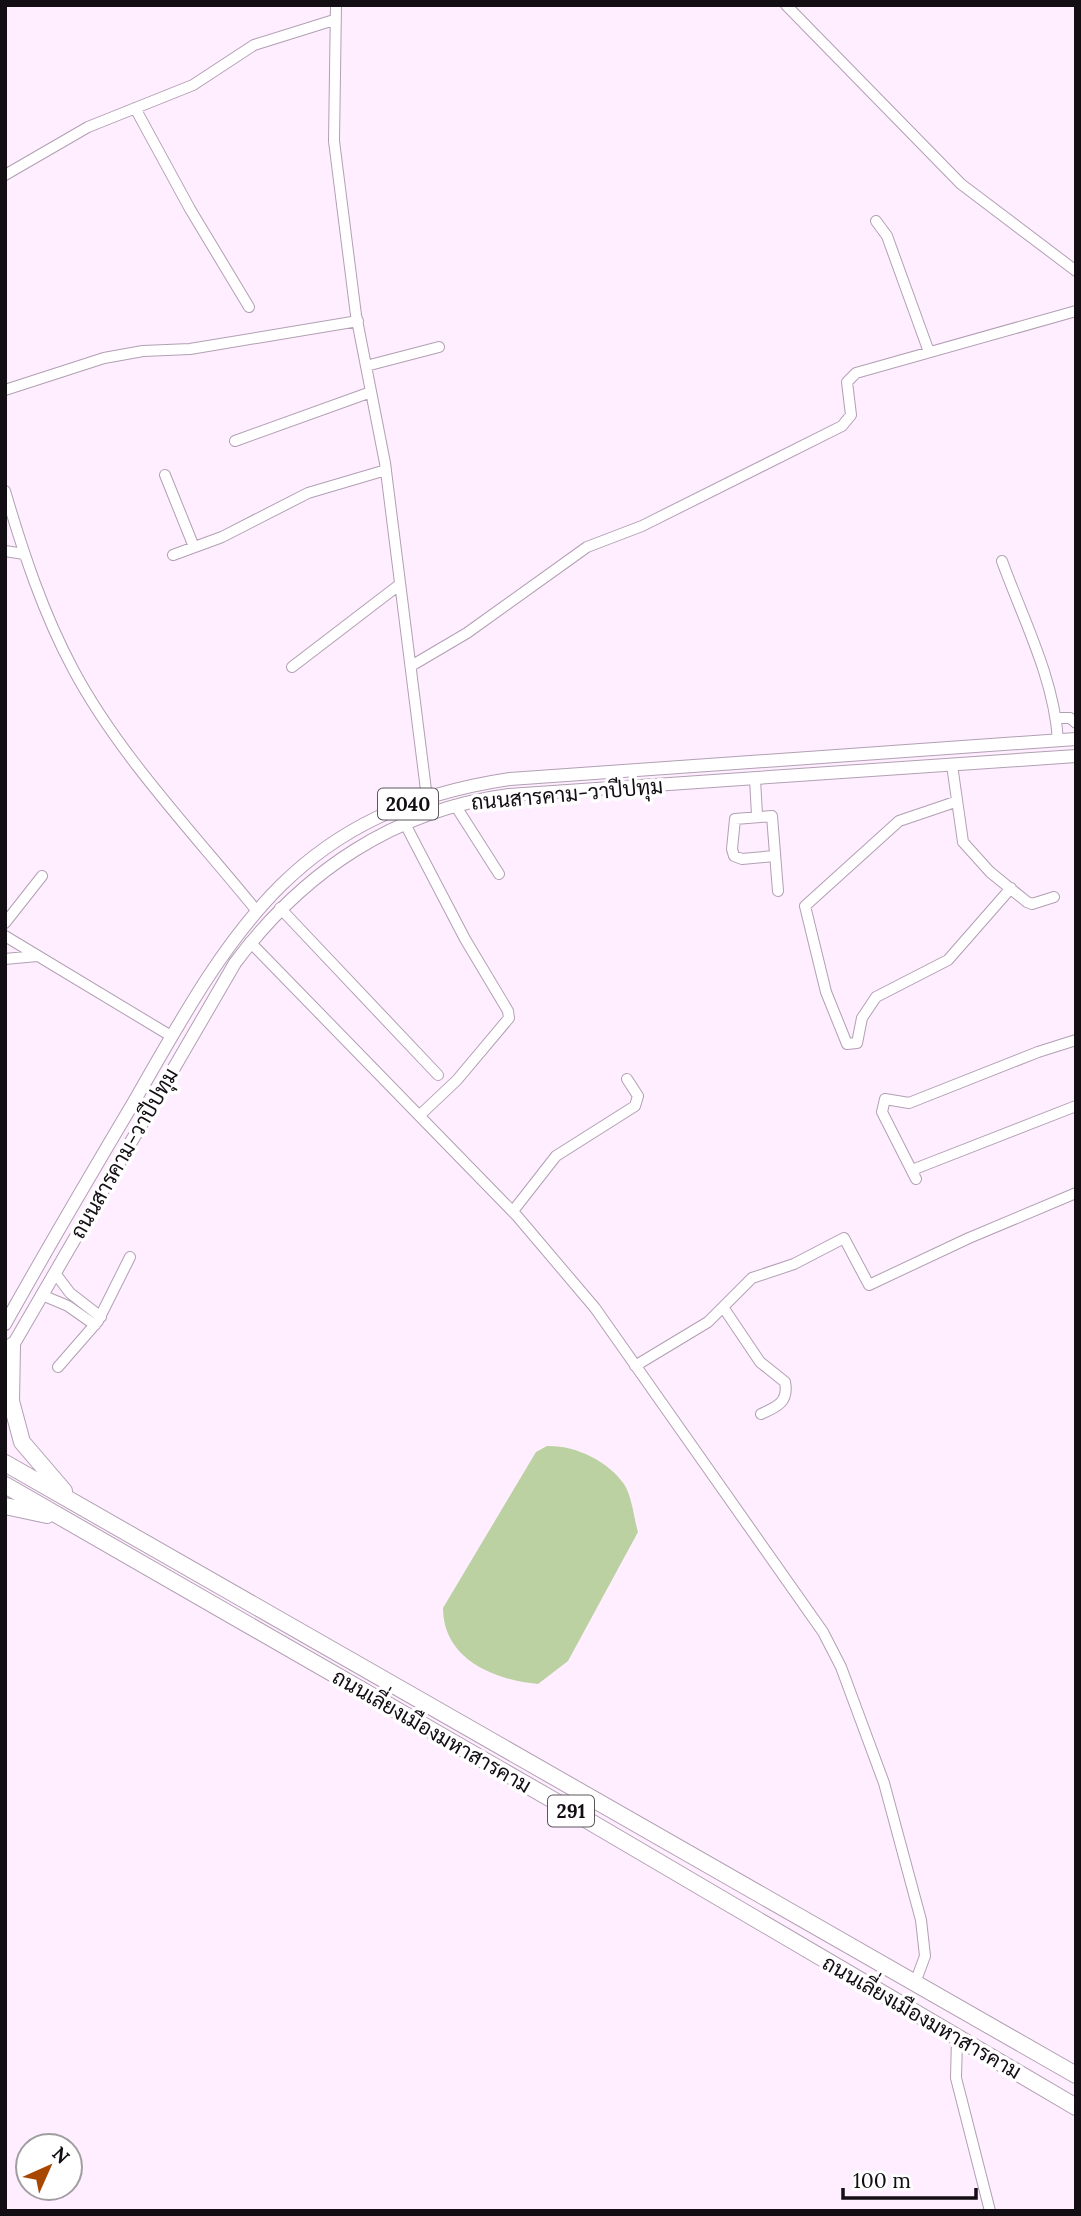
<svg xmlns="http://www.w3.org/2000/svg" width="1081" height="2216" viewBox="0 0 1081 2216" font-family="Lora,Sarabun,serif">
<rect width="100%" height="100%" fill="#feeeff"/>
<path fill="#bbd1a1" d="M547 1446C575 1445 608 1461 624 1484 632 1496 634 1519 638 1532L568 1661 538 1684C494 1680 443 1659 443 1608L536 1452Z"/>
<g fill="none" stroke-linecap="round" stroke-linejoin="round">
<g stroke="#b29fb3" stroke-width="12">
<path id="minor" d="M336 5 334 141 356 315 385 463 427 798
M786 5 961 184 1076 271
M135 108 190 209 249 307
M5 175 88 127 193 85 254 45 334 20
M876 221 887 236 929 352
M366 366 439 347
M5 390 104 358 143 351 190 349 358 321
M235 441 371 392
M165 475 194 547
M5 491C23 552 43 613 73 669 118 754 195 835 256 910
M5 551 24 554
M173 555 222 537 308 493 386 470
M1002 561C1023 619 1054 678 1058 740
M411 666 467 633 587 547 642 526 842 426 851 415 847 382 856 373 1076 311
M292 667 399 585
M1057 718H1070L1076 723
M952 765 963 842 990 872 1027 902 1032 904 1054 897
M755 779 757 815
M955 802 899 821 805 906 826 992 847 1044 857 1043 862 1018 876 997 948 960 1011 888
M455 805 499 874
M404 822 465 939 508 1011 509 1018 457 1080 420 1115
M774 856 742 859 734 856 732 849 735 819 772 816 778 891
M280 908 438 1075
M5 923 42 876
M5 936 171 1036
M250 942 517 1216 595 1308 823 1632 841 1667 884 1783 921 1920 925 1956 915 1983
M5 959 37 956
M912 1170 1076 1106
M916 1179 882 1112 885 1099 909 1103 1038 1052 1076 1040
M513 1211 556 1156 635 1106 638 1096 627 1079
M55 1273 70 1293 101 1317
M42 1295 68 1306 95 1325
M723 1307 760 1362 785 1382C789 1402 777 1407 761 1414
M635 1366 708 1322 752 1278 794 1264 844 1238 869 1285 969 1238 1076 1193
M58 1367 98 1321 130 1257
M957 2038 956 2078 990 2211"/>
</g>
<g stroke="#b29fb3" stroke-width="14">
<path id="major" d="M5 1324C47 1249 91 1174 135 1100 233 928 297 811 510 779L1076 739
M9 1352 235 963C303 872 394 810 509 795L1076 756"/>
</g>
<g stroke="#b29fb3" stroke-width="18">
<path id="highway" d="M12 1346 11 1401 22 1442 64 1491
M5 1463 1076 2075
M5 1485 553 1800 1076 2107
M5 1506 47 1515"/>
</g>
<use href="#minor" stroke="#fff" stroke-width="10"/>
<use href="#major" stroke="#fff" stroke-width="12"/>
<use href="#highway" stroke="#fff" stroke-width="16"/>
</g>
<g text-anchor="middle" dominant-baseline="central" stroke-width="7" stroke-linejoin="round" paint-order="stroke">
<g fill="#fff" stroke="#5a565a" stroke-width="2">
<rect x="378" y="788.5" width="60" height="31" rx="5"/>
<rect x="548" y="1795.5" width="46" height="31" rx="5"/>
</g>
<g font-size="19" font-weight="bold" fill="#130d14">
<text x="408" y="804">2040</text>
<text x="571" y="1811">291</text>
</g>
<g font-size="21" fill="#130d14" stroke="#fff">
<text transform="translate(567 794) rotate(-5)">ถนนสารคาม-วาปีปทุม</text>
<text transform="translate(124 1153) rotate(-60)">ถนนสารคาม-วาปีปทุม</text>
<text transform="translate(432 1731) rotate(30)">ถนนเลี่ยงเมืองมหาสารคาม</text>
<text transform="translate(922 2017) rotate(30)">ถนนเลี่ยงเมืองมหาสารคาม</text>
</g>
</g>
<rect width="1081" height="2216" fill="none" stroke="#130d14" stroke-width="14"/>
<g transform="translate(49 2167) rotate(45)"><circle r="33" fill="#ffffff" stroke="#a19ea1" stroke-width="2"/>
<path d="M0-5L12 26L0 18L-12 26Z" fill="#a84800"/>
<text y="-10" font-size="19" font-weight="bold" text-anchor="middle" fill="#130d14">N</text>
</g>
<path d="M843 2188v10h133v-10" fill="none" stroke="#130d14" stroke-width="3.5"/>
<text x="853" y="2188" font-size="21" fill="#130d14" stroke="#ffffff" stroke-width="5" paint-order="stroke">100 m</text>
</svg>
